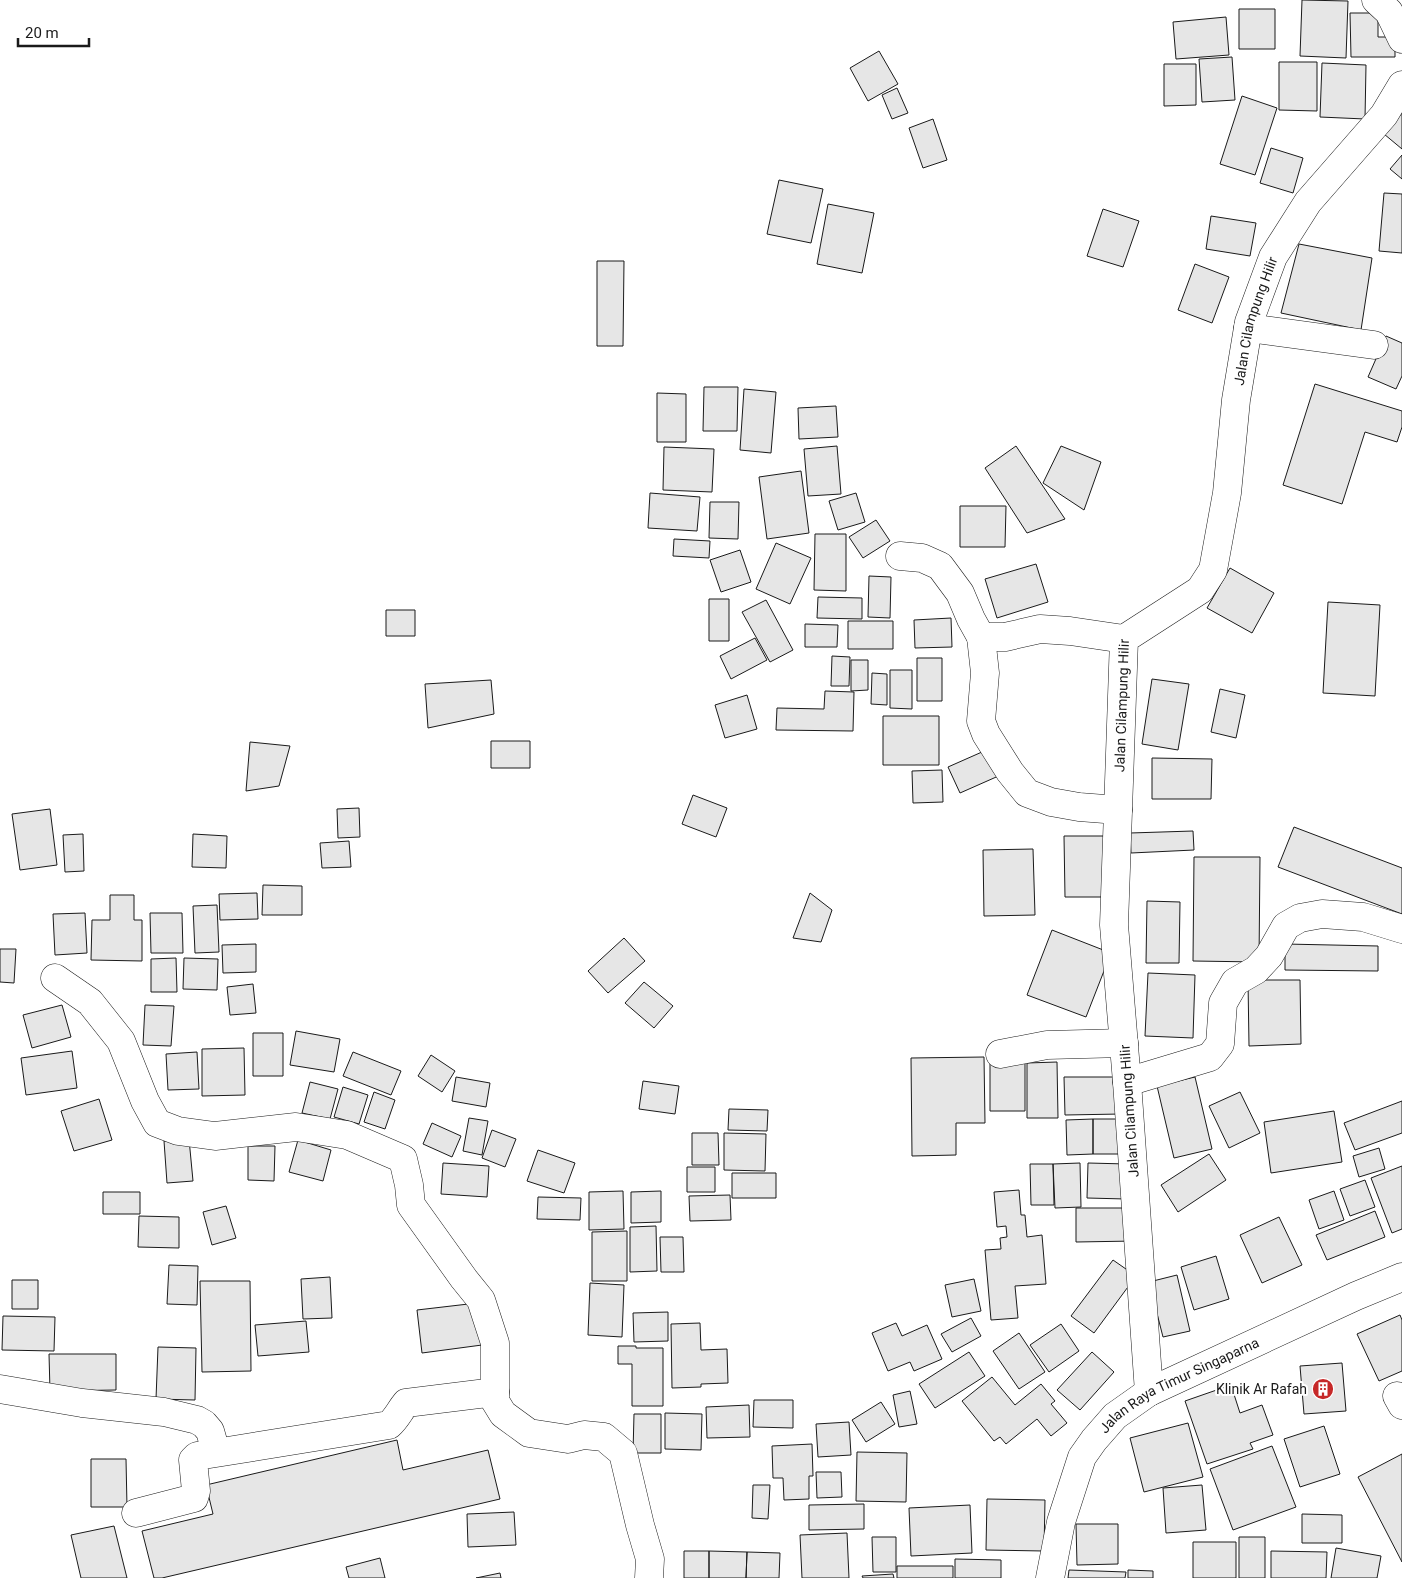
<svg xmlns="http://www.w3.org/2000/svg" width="1402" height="1578" viewBox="0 0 1402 1578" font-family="Roboto,sans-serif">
<rect width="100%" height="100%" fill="#fff"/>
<path fill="#e6e6e6" stroke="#1a1a1a" d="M1302 0 1348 1 1346 58 1300 56Z
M1239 9H1275V49H1239Z
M1350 13H1378V37H1395V57H1351Z
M1226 17 1229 55 1176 59 1173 22Z
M879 51 898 84 868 101 850 68Z
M1232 57 1235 100 1202 102 1199 59Z
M1279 62H1317V111L1279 110Z
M1322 63 1366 65 1365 119 1320 117Z
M1164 64H1196V105L1164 106Z
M897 88 908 113 892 119 882 95Z
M1242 96 1277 108 1255 175 1220 164Z
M1402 113V149L1384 134Z
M933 119 947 160 923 168 909 128Z
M1271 148 1303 158 1293 193 1260 183Z
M1402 155V179L1390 169Z
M779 180 823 189 811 243 767 234Z
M1384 193 1402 194V253L1379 251Z
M828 204 874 213 862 273 817 264Z
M1103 209 1139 221 1123 267 1087 256Z
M1211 216 1256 223 1250 256 1206 249Z
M1299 244 1372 258 1361 330 1281 313Z
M597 261H624L623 346H597Z
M1195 264 1229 277 1212 323 1178 310Z
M1386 336 1402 343V376L1396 389 1368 377Z
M1315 384 1402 411V427L1397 442 1365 432 1342 504 1283 485Z
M704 387H738L737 431H703Z
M744 389 776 392 771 453 740 450Z
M657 393 686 394V442H657Z
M836 406 838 437 799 439 798 408Z
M837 446 841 494 808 496 804 449Z
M1016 446 1065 519 1027 533 985 468Z
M1061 446 1101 462 1084 510 1043 483Z
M664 447 714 449 712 492 663 490Z
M801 471 809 533 767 539 759 477Z
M650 493 700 497 697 531 648 528Z
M856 493 865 522 838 530 829 501Z
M710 502H739L738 539 709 538Z
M960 506H1006L1005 547H960Z
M876 520 890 541 863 558 849 537Z
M815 534H846V591L814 590Z
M674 539 710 541 709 558 673 556Z
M776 543 811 558 790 604 756 589Z
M740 550 751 582 721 592 710 560Z
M1036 564 1048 602 997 618 985 579Z
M1230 568 1274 593 1252 633 1207 608Z
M869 576 891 577 890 618 868 617Z
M818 597 862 598V619L817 618Z
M709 599H729V641H709Z
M766 600 793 650 770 662 742 612Z
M1328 602 1380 605 1375 696 1323 693Z
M386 610H415V636H386Z
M951 618 952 647 915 648 914 620Z
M848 621H893V649H848Z
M805 624 838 625 837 647H805Z
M755 638 767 660 731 679 720 656Z
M832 656 850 657 849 686H831Z
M917 658H942V701H917Z
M851 660H868V690L851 691Z
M890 670H912V709L890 708Z
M872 673 887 674V705L871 704Z
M1152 679 1189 684 1178 750 1142 744Z
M491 680 494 714 428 728 425 684Z
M1220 689 1245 695 1236 738 1211 732Z
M825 691 854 692 853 731 776 730 777 708 824 709Z
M747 695 757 729 725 738 715 705Z
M883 716H939V765H883Z
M491 741H530V768H491Z
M250 742 290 746 279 786 246 791Z
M991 748 1003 774 960 793 948 767Z
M1152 758 1212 759 1211 799H1152Z
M942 770 943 802 913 803 912 771Z
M693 795 727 808 716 837 682 824Z
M359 808 360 837 338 838 337 809Z
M50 809 57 865 20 870 12 814Z
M1294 827 1402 868V914L1278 867Z
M1193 831 1194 850 1131 853 1130 833Z
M83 834 84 871 65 872 63 835Z
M193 834 227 836 226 868 192 867Z
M1064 836H1105L1106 897H1065Z
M349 841 351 867 322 868 320 843Z
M1033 849 1035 915 984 916 983 850Z
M1194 857H1260L1259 962 1193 961Z
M263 885 302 886V915H262Z
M257 893 258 919 220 920 219 894Z
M810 893 832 910 821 942 793 938Z
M110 895H134V920H142V961L91 960 92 920H110Z
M1147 901 1180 902 1179 963H1146Z
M217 905 219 952 195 953 193 906Z
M85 913 87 953 55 955 53 914Z
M150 913H182L183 953H151Z
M1052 930 1111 953 1086 1017 1027 995Z
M624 938 645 961 608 993 588 971Z
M256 944V972L223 973 222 945Z
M1285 944 1378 946V971L1285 970Z
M0 949H16L14 983 0 982Z
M176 958 177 992H151V959Z
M184 958 218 959 217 990 183 989Z
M1148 973 1195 975 1193 1038 1145 1036Z
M1248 980H1300L1301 1044 1249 1046Z
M644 982 673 1006 654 1028 625 1003Z
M253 984 256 1013 230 1015 227 987Z
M62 1005 71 1037 32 1048 23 1015Z
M145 1005 174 1006 171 1046 143 1045Z
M296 1031 340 1039 334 1072 290 1065Z
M253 1033H283V1076H253Z
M244 1048 245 1095 202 1096V1049Z
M72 1051 77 1088 26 1095 21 1058Z
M197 1052 199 1089 168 1090 166 1054Z
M353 1052 401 1071 391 1095 343 1076Z
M431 1055 455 1071 442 1092 418 1076Z
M984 1057 985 1123H956V1155L912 1156 911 1058Z
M990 1058H1025V1111H990Z
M1057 1062 1058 1118H1027V1063Z
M456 1077 490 1083 486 1107 452 1101Z
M1064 1077H1121V1114L1065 1115Z
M1195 1077 1212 1149 1174 1158 1157 1086Z
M643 1081 679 1086 675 1114 639 1109Z
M310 1082 338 1089 330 1119 302 1113Z
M343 1087 368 1095 359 1124 334 1117Z
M374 1092 395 1100 385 1129 364 1122Z
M1240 1092 1260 1133 1229 1148 1209 1106Z
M99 1099 112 1140 74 1151 61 1111Z
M1402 1101V1133L1355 1150 1344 1123Z
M729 1109 768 1110 767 1131 728 1130Z
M1334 1111 1342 1162 1271 1173 1264 1122Z
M469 1118 488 1121 482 1155 463 1151Z
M1093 1119H1124V1154H1093Z
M1093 1119V1154L1067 1155 1066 1120Z
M432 1123 461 1136 452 1157 423 1144Z
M492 1130 516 1139 505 1167 482 1158Z
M692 1133H718L719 1165H692Z
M724 1133 766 1134 765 1171 724 1170Z
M189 1139 193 1181 167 1183 164 1141Z
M298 1140 331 1150 323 1181 289 1172Z
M248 1146H275L274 1181 248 1180Z
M1379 1148 1385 1169 1359 1177 1353 1156Z
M538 1150 575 1163 564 1193 527 1181Z
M1209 1154 1226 1180 1178 1212 1161 1185Z
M443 1163 489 1166 487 1197 441 1194Z
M1080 1163 1081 1207 1055 1208 1053 1164Z
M1088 1163 1127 1164 1126 1199 1087 1198Z
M1030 1164H1053L1054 1205H1031Z
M1402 1166V1229L1392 1233 1371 1178Z
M687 1167H715V1192H687Z
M732 1173H776V1198H732Z
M1365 1180 1375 1207 1350 1216 1340 1189Z
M1019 1190 1021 1215H1025L1027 1237 1042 1235 1046 1284 1015 1286 1018 1318 991 1320 985 1250 1001 1249 1000 1238 1007 1237 1006 1226 997 1227 994 1192Z
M623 1191 624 1229 589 1230V1192Z
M661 1191V1222L631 1223V1192Z
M1334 1191 1344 1220 1319 1229 1309 1200Z
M103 1192H140V1214H103Z
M730 1195 731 1220 690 1221 689 1196Z
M538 1197 581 1198 580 1220 537 1219Z
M226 1206 236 1238 212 1245 203 1212Z
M1076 1208H1134L1135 1241 1076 1242Z
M1375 1211 1385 1237 1327 1260 1316 1235Z
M139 1216 179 1217V1248L138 1247Z
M1279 1217 1302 1265 1262 1283 1240 1235Z
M656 1226 657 1271 630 1272V1227Z
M627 1231V1281H592V1232Z
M660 1237H683L684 1272H661Z
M1216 1256 1229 1299 1194 1310 1181 1267Z
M1113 1260 1136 1276 1094 1333 1071 1316Z
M169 1265 198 1266 197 1305 167 1304Z
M1177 1275 1190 1331 1163 1337 1149 1282Z
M330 1277 332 1318 303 1319 301 1279Z
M974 1279 981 1311 952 1317 945 1285Z
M12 1280H38V1309H12Z
M200 1281H250L251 1371 202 1372Z
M590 1283 624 1285 622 1337 588 1335Z
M477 1303 482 1345 422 1353 417 1310Z
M668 1312V1341L634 1342 633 1313Z
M1400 1315 1402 1320V1371L1379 1381 1357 1334Z
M3 1316 55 1317 54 1351 2 1350Z
M971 1318 981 1336 952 1352 941 1334Z
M306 1321 309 1352 258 1356 255 1325Z
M700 1323 701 1350 727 1349 728 1383 701 1384V1387L672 1388 671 1324Z
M896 1323 902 1336 927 1325 942 1359 914 1371 910 1362 888 1371 872 1333Z
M1061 1324 1079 1351 1049 1372 1030 1345Z
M1019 1333 1045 1372 1019 1389 993 1351Z
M618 1346H636V1348H663V1406H632V1364H618Z
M158 1347 196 1348 195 1400 156 1399Z
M969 1352 985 1376 935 1408 919 1384Z
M1092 1352 1114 1372 1080 1410 1057 1390Z
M49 1354H116V1390L50 1391Z
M1342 1363 1346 1411 1304 1414 1300 1366Z
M992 1377 1015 1405 1041 1384 1055 1401 1051 1404 1067 1423 1051 1436 1037 1419 1006 1444 1000 1437 994 1441 962 1401Z
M1231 1385 1240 1413 1262 1405 1273 1435 1250 1443 1253 1449 1207 1464 1185 1401Z
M910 1391 917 1424 899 1427 893 1395Z
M754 1400H793V1428L753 1427Z
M881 1402 895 1424 866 1442 852 1420Z
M749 1405 750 1437 707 1438 706 1407Z
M665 1413 702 1414 701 1450 665 1449Z
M634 1414H661V1453H633Z
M849 1422 851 1455 818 1457 816 1424Z
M1188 1423 1203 1477 1144 1492 1130 1438Z
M1324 1426 1340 1474 1300 1487 1284 1439Z
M397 1440 403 1470 488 1450 500 1499 162 1578H154L142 1531 213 1514 206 1485Z
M812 1444 813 1476H809V1499L784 1500 783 1478H773L772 1446Z
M1272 1446 1296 1507 1233 1530 1210 1469Z
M857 1452 907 1453 906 1502 856 1501Z
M1402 1454V1562L1358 1477Z
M91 1459H126L127 1507H91Z
M816 1472H841L842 1497 817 1498Z
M753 1485H770L768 1519 752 1518Z
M1202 1485 1206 1530 1166 1533 1163 1488Z
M987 1499 1045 1500 1044 1551 986 1550Z
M864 1504V1529L809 1530V1505Z
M970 1505 972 1553 911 1556 909 1508Z
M514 1512 516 1545 468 1547 467 1514Z
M1302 1514 1342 1515V1543H1302Z
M1076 1524H1118V1564L1077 1565Z
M114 1526 127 1578H81L71 1535Z
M847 1533 849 1578H802L800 1535Z
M872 1537H896V1572H873Z
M1239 1537H1265V1578H1239Z
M1193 1542H1236V1578H1193Z
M1336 1548 1381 1556 1377 1578H1331Z
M684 1551H709V1578H684Z
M709 1551 747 1552 746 1578H709Z
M1271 1551 1327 1552 1326 1578H1271Z
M747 1552 780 1553 779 1578H746Z
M380 1558 385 1578H349L346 1567Z
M955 1559 1001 1560V1578H955Z
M897 1566H953V1578H897Z
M1069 1570 1126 1572 1125 1578H1068Z
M1128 1570 1153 1571V1578H1128Z
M500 1573 501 1578H476Z
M893 1574 894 1578H863L862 1576Z"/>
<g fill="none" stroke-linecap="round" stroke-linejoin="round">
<g stroke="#1a1a1a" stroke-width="29">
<g id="minor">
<path d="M1376 0 1389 12 1402 39"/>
<path d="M1248 328 1374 345"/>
<path d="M900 556 922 558 940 566 960 593 971 619 981 637H1005L1040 629 1070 631 1124 639"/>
<path d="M981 637 985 673 981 721 986 734 1010 772 1027 793 1051 802 1079 807 1118 810"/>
<path d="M55 978 90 1002 121 1041 145 1101 157 1123 178 1131 215 1136 296 1127 347 1135 403 1159 409 1185 411 1205 464 1279 481 1300 495 1343V1401L503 1414 529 1433 568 1439 584 1435 604 1437 623 1453 640 1525 650 1559 649 1578"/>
<path d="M1000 1054 1047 1045 1124 1043"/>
<path d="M1127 1082 1210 1057 1220 1044 1223 1003 1235 982 1256 970 1269 956 1286 926 1300 918 1322 914 1363 917 1402 929"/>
<path d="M0 1389 82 1403 164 1412 197 1420 204 1424 210 1431 216 1452"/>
<path id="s1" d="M1149 1392 1127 1082 1114 925 1124 639 1200 590 1213 570 1227 493 1236 400 1249 322 1273 257 1308 202 1384 115 1402 85"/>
<path d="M1397 1396 1402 1405"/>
<path d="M136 1513 194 1498 196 1491 193 1460 197 1456 389 1425C397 1418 400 1410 406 1403L495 1392"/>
</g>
</g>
<g stroke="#1a1a1a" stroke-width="29">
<g id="major">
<path id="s2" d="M1050 1578 1061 1522 1082 1457 1094 1440 1115 1416 1149 1392 1356 1296 1402 1277"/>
</g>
</g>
<use href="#minor" stroke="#fff" stroke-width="28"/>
<use href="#major" stroke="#fff" stroke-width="28"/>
</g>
<defs>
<g id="building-disc" transform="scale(1.125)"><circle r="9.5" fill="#c62828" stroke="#fff"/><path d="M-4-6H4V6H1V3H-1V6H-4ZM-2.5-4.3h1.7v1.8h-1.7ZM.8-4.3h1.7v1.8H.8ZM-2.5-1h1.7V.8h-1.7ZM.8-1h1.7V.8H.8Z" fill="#fff"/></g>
</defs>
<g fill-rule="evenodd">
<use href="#building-disc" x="1323" y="1389"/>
</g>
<g text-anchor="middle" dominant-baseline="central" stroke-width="4" stroke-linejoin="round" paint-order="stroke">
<g font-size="14" fill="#1a1a1a" stroke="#fff">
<text stroke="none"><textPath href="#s1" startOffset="1122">Jalan Cilampung Hilir</textPath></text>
<text stroke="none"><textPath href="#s1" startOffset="688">Jalan Cilampung Hilir</textPath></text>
<text transform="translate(1129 1111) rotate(-94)">Jalan Cilampung Hilir</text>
<text stroke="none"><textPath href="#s2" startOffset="249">Jalan Raya Timur Singaparna</textPath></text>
</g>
<g font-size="14" fill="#1a1a1a" stroke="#fff" text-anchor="end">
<text x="1307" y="1389">Klinik Ar Rafah</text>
</g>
</g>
<path d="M18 38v8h71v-8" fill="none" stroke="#1a1a1a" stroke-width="2.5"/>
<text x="25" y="38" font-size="15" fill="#1a1a1a" stroke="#ffffff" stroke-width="4" paint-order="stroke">20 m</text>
</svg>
